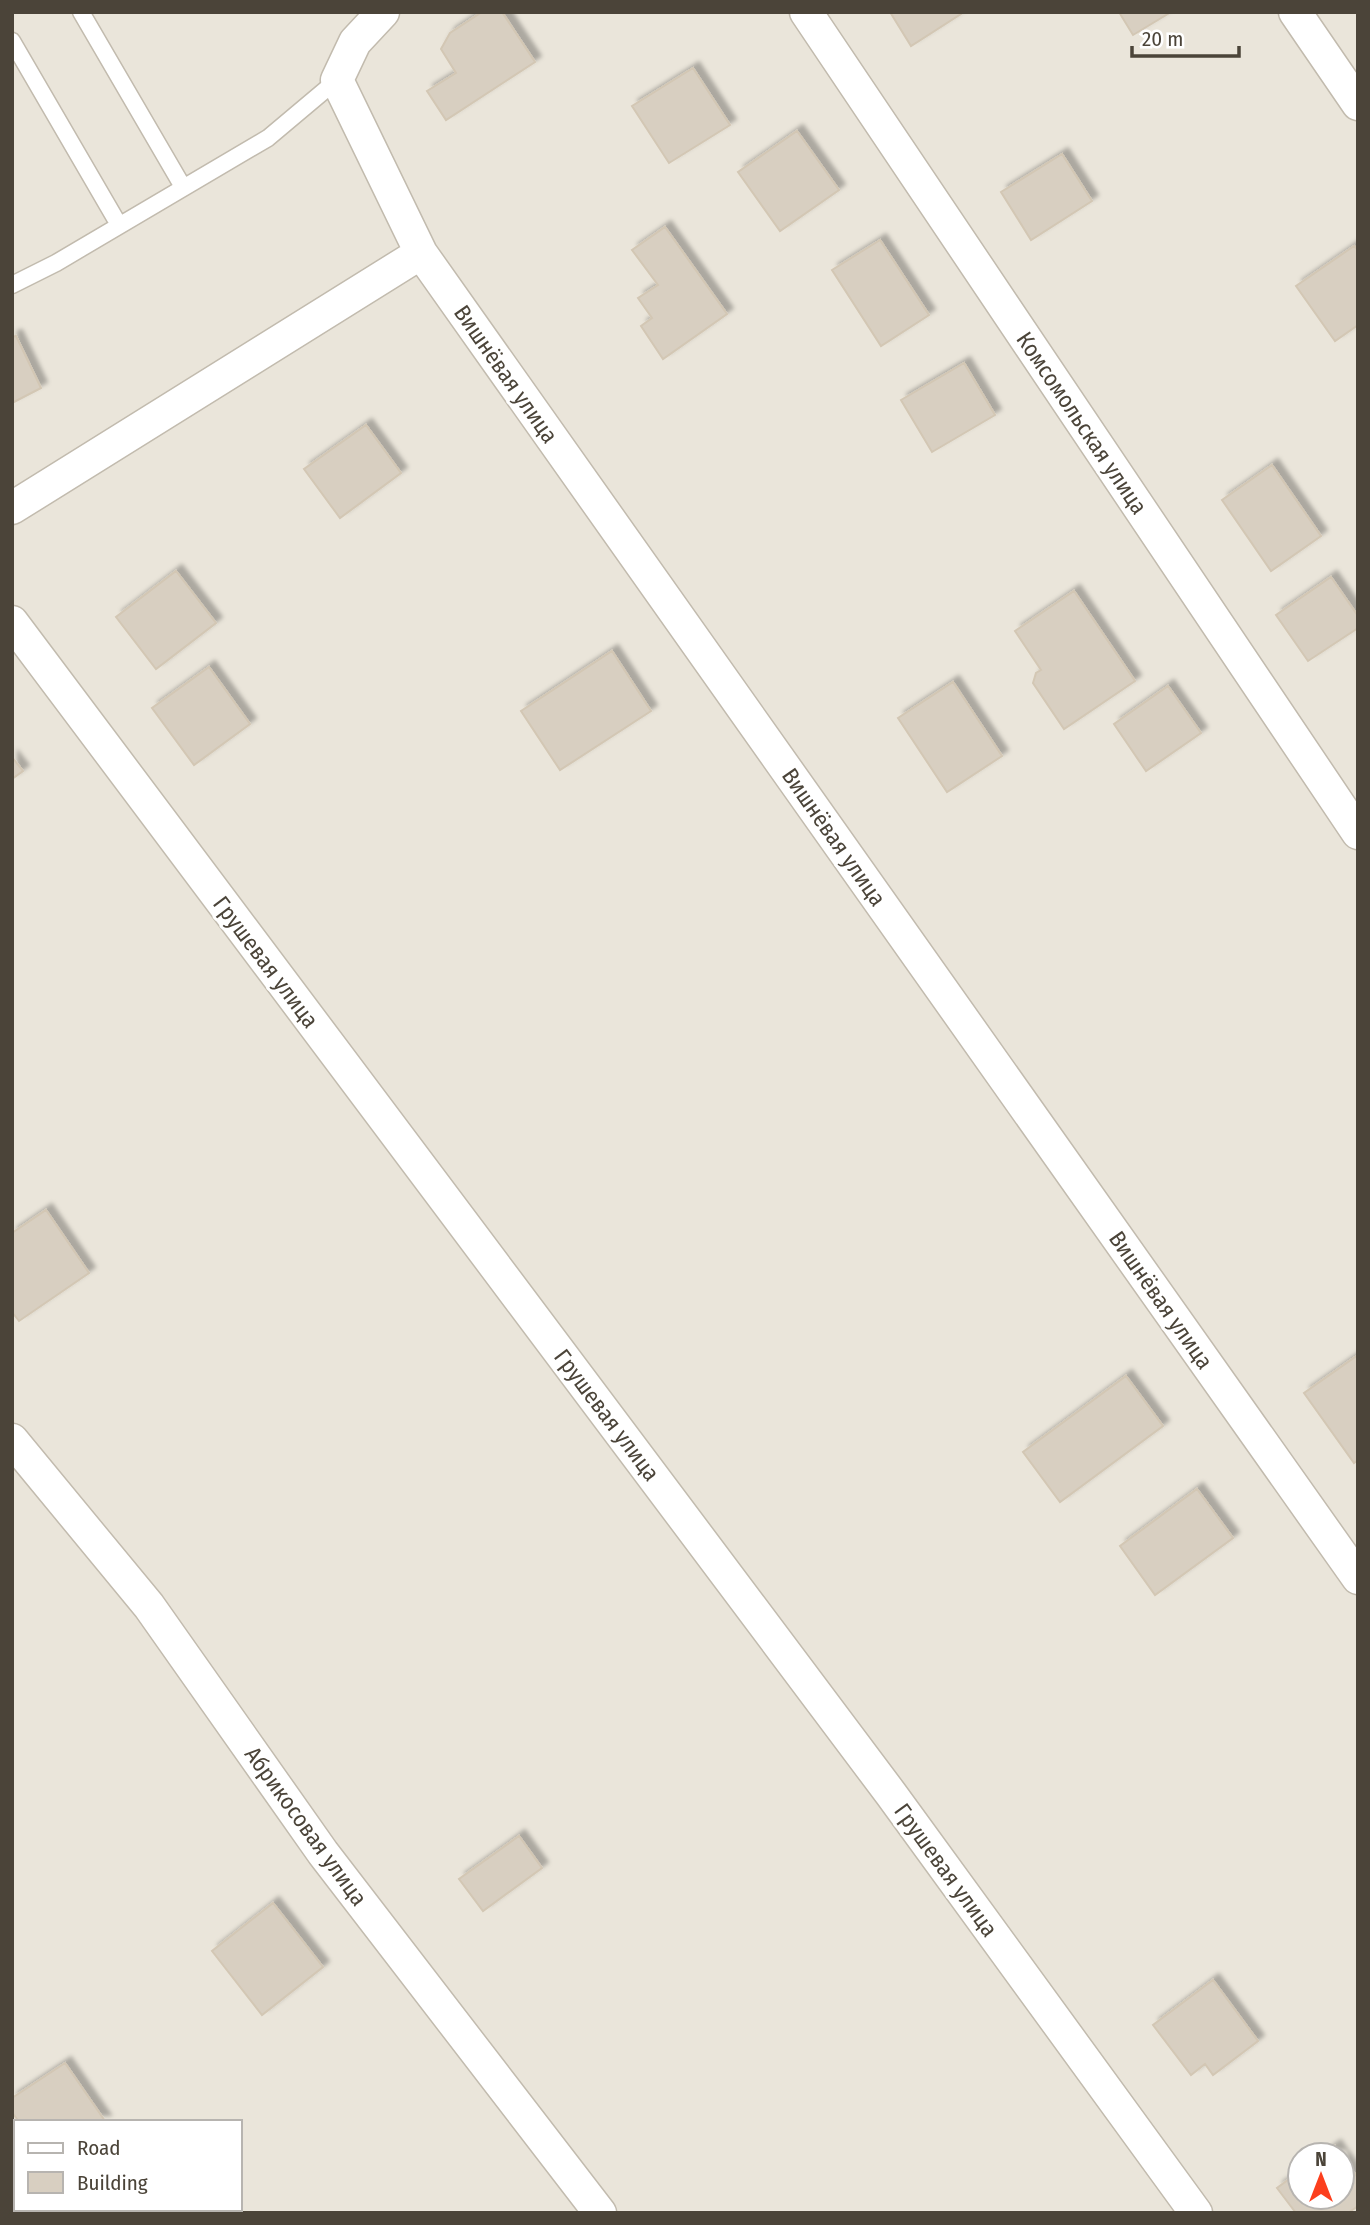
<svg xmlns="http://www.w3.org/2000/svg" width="1370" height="2225" viewBox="0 0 1370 2225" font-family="'Fira Sans Condensed',sans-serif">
<defs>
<filter id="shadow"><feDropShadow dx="6" dy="-6" stdDeviation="2" flood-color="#0004"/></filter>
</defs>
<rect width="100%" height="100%" fill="#f6f3ec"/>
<path fill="#eae5da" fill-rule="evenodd" d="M12 12H1358V2213H12ZM16 2122H240V2209H16ZM1300 2155H1342V2197H1300Z"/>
<path fill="#d8cfc1" stroke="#d3c7b4" stroke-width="2" filter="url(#shadow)" d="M482 12H502L535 62 446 120 427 91 456 73 441 49 450 33Z
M890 12H964L911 46Z
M1119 12H1171L1133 35Z
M693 68 730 125 669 163 632 106Z
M797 131 839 190 780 231 738 172Z
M1062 154 1092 201 1031 240 1001 192Z
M665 227 727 314 663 359 641 326 652 318 638 298 658 285 632 250Z
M880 240 929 315 881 346 832 270Z
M1354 246 1358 250V325L1335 341 1296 286Z
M16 336 41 388 12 403V337Z
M964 363 995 415 932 452 901 400Z
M366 425 401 473 340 518 304 469Z
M1272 465 1321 536 1271 571 1222 500Z
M176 571 216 623 156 669 116 617Z
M1331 577 1358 616V628L1308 661 1276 615Z
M1074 591 1135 681 1064 729 1033 683 1036 673 1041 670 1015 631Z
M612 651 651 711 560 770 521 711Z
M209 667 250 724 194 765 152 708Z
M953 682 1002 756 947 792 898 718Z
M1168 686 1201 733 1146 771 1114 724Z
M12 757 23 771 12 779Z
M46 1210 89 1273 19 1321 12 1312V1233Z
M1358 1355V1460L1354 1463 1304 1393Z
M1126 1376 1163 1426 1060 1502 1023 1452Z
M1197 1489 1233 1538 1155 1595 1120 1546Z
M519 1836 542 1868 483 1911 459 1879Z
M273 1903 323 1967 262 2015 212 1951Z
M1213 1980 1258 2041 1213 2075 1205 2064 1191 2075 1153 2025Z
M65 2063 105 2121 19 2122 12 2112V2098Z
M1335 2146 1341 2155H1322Z
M1342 2156 1358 2178V2206L1348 2213H1296L1277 2188 1300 2171V2197H1342Z"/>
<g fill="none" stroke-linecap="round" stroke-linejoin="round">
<g stroke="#c2bbae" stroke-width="19">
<path id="service" d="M81 12 183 187
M12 41 119 225
M12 285 56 263 268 138 337 80"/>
</g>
<g stroke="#c2bbae" stroke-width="35">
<path id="minor" d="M383 12 355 42 337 80 421 253 1358 1578
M806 12 1358 833
M1295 12 1358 104
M12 508 421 253
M12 622 891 1794 1196 2213
M12 1440 149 1606 323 1853 600 2213"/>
</g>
<use href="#service" stroke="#fff" stroke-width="16"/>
<use href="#minor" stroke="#fff" stroke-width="32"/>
</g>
<g text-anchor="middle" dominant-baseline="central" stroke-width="6" stroke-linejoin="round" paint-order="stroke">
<g font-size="23" fill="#4b4439" stroke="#fff">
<text transform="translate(506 374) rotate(55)">Вишнёвая улица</text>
<text transform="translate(1082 423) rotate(56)">Комсомольская улица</text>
<text transform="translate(834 837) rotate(55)">Вишнёвая улица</text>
<text transform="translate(266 962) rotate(53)">Грушевая улица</text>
<text transform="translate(1161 1300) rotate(55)">Вишнёвая улица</text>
<text transform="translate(607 1415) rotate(53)">Грушевая улица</text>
<text transform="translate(306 1826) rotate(54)">Абрикосовая улица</text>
<text transform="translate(946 1870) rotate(54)">Грушевая улица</text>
</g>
</g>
<rect width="1370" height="2225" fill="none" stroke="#4b4439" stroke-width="28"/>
<rect x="14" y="2120" width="228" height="91" fill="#ffffff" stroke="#b7b4b0" stroke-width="2"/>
<rect x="28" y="2143" width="35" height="10" fill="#ffffff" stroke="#b7b4b0" stroke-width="2"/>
<text x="77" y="2155" font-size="21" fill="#4b4439">Road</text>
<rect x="28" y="2172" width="35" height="21" fill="#d8cfc1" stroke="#b7b4b0" stroke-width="2"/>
<text x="77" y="2190" font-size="21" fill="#4b4439">Building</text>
<g transform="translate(1321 2176)"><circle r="33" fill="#ffffff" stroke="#b7b4b0" stroke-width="2"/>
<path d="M0-5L12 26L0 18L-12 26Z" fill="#fc3f1d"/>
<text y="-10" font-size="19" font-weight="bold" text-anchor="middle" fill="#4b4439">N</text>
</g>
<path d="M1132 46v10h107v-10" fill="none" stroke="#4b4439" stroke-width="3.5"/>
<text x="1142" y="46" font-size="21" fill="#4b4439" stroke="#ffffff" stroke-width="5" paint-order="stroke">20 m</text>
</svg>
